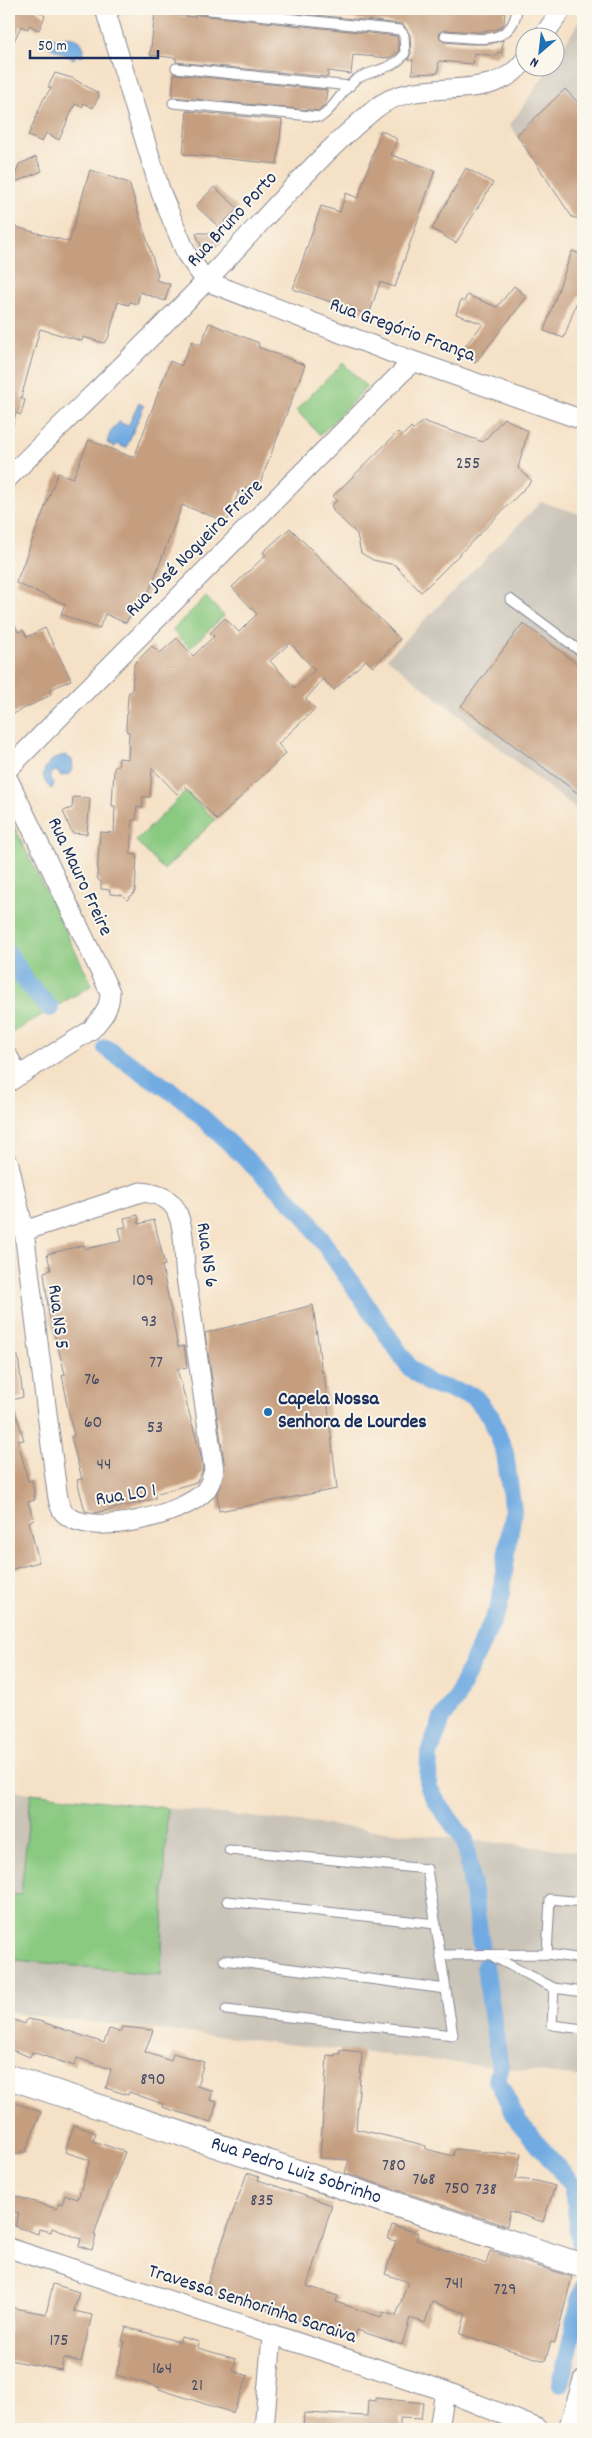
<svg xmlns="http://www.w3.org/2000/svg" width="592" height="2438" viewBox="0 0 592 2438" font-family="Dekko,sans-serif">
<rect width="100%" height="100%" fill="#fbf7ec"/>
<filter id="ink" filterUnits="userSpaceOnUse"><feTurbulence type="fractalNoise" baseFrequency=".02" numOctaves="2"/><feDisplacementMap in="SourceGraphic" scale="10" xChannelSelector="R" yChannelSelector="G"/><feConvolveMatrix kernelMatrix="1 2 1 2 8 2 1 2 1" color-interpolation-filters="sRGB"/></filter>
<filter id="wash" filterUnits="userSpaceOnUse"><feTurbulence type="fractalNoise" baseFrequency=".0096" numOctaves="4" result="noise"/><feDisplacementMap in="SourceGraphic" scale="20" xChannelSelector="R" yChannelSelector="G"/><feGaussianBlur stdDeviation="1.12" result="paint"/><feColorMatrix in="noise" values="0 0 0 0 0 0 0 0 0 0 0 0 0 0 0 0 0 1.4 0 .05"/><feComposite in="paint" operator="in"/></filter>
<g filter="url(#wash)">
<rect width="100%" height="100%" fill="#f5e1c6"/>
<path fill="#c9c3b8" d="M583 16V220L572 217 510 125 549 68H554L555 59Z
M541 502 583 515V815L387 658Z
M9 1790 31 1793 21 1895 9 1894Z
M167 1808 583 1852V2077L9 2013V1959L161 1974Z"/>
<path fill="#89c980" stroke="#527c6f" d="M343 363 367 387 320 435 296 410Z
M206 597 224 616 190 648 172 630Z
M186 791 215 820 164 870 136 841Z
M9 816 92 985 10 1034 9 1031Z
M31 1793 167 1808 161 1975 9 1959V1894L21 1895Z"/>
<path fill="#71abe1" stroke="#466da0" d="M42 35C59 42 67 33 80 41L84 48 82 57 76 54 74 59 39 42Z
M139 403 144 406 126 448 117 444 115 447 107 443 110 433 119 422 128 426Z
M65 755 72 760 73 768 69 774 61 776 57 771 50 773V779L54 783 52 789C34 777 48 757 65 755Z"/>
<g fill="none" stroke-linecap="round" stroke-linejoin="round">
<path stroke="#71abe1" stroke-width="18" d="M9 954 29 986 50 1008
M106 1048 183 1099 303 1213 410 1368 430 1384 474 1396 491 1417 505 1453 513 1511 499 1607 456 1698 442 1719 429 1754 428 1786 438 1804 465 1840 481 1944
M485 1966 500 2068 497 2080 518 2121 571 2183 575 2202 581 2248
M561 2384 583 2288"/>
</g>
<g id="blocks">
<path fill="#c59e7f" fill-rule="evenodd" d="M9 9H35L45 16 39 30 29 25 28 29 21 26 9 52Z
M257 9H505L504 24 497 29 479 32 445 30 440 32 439 36 444 42 467 44H490L503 40 502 53 498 52 497 56 474 53 473 64 439 61 438 73 412 74 413 60H408L411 53 410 35 403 24Z
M155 13 195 17V13L199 15 397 36 399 51 390 58 353 55 351 74 328 71V77L176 62V58L150 55Z
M55 73 72 78 98 93 99 96 93 108 84 103 82 107 75 104 59 140 46 133 42 142 28 136 43 100 51 88 48 87Z
M174 74 327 90 325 105 319 111 172 97Z
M565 89 583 108V220L572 217 517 135Z
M187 111 282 120 277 164 183 154Z
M381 130 397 139 391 155 435 170 395 287 380 282 369 315 293 289 321 206 340 212 346 193 358 198Z
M36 157 42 171 13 183 19 164Z
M466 168 493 183 456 243 432 229Z
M90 170 129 183 158 275 156 280 170 284 165 301 140 292 137 304 130 302 129 305 118 302 108 339 104 343 83 337 82 341 40 329 21 398 25 400 21 415 16 413 13 425H9V225L69 242Z
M214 187 238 208 219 227 196 206Z
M196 233H218L219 244 208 250 201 246Z
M572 251 583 255V297L579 295 564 338 544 331Z
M514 286 527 297 475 363 460 352 483 324 456 314 461 300 464 302 467 295 497 307Z
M209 323 259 343 258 347 305 365 257 491 246 487 244 493 239 491 227 522 182 505 147 597 141 595 126 623 105 614 99 629 61 614 65 604 16 583 58 473 73 478 89 440 134 458 170 361 181 366 192 341 201 345Z
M504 418 528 431 518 468 532 481 436 578 421 592 395 565 373 560 361 553 357 534 332 510 334 509 331 506 337 500 333 496 398 432 402 436 411 427 413 430 423 421 483 442Z
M290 528 400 639 373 667 366 660 334 690 323 679 306 699 315 709 278 744 286 753 217 820 185 786 177 794 152 768 150 797H143L142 808 137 807 136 820H132L130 854 137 855 135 892 127 900 122 895 110 894V890L101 889V881H99L97 877 100 832 114 833 115 806H112L114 769 115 766H118L119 758 128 759 129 732H127L126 728 128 695 129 692H132L134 664 152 646 160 653 177 638 193 656 214 636 210 633 225 618 239 632 257 614 232 587 266 555 263 552ZM290 643 315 670 295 688 270 661Z
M9 612 18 632 23 630 27 637 45 628 71 680 49 690 51 695 13 714 9 705Z
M523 623 583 668V797L461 706Z
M73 797 90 798 87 834 72 833 63 811 72 808Z
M138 1215 139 1224 154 1220 165 1265 162 1266 178 1347 184 1346 187 1367 177 1369 200 1452 203 1469 197 1482 155 1494V1499L95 1513 85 1511 77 1480 82 1479 71 1437 74 1436 65 1396 66 1395 62 1375 65 1374 49 1314 44 1272 51 1270 47 1254 84 1245 85 1249 122 1241 119 1228 126 1227 124 1218Z
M313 1305 322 1373 324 1372 337 1489 219 1511 217 1493 225 1468 205 1333Z
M18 1356 23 1397 12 1400 24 1440 18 1441 28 1481 32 1480 35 1500 28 1502 34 1520 29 1522 39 1562 9 1570V1357Z
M9 2018 25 2024 27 2019 39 2021 104 2043 109 2029 120 2032 122 2027 153 2030 145 2052 171 2061 173 2053 204 2062 197 2086 213 2091 210 2100 217 2102 211 2122 162 2107 163 2104 129 2092 128 2095 106 2088 111 2069 77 2058 74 2066 32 2052 30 2057 9 2049Z
M340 2050 362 2052 356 2129 412 2142 426 2146V2149L453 2156 455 2149 508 2154V2152L521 2153 516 2179 537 2181 555 2186 543 2222 510 2211 507 2226 345 2173 349 2160 320 2158 327 2055 335 2056V2054H340Z
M9 2101 41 2112 25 2153 21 2151 20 2154 9 2150Z
M74 2125 96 2133 93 2141 125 2152 102 2210 94 2235 96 2236 92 2250 79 2246 81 2239 52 2228 51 2232 39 2229 38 2234 15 2226 19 2213 9 2210V2194L57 2209 59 2203 62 2204 65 2195 78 2199 90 2160 65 2152Z
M247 2173 259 2177 258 2180 332 2205 307 2286 338 2296 336 2302 381 2317 383 2312 396 2316 408 2282 385 2274 396 2241 388 2239 392 2225 418 2233 416 2240 486 2264 490 2251 572 2277 555 2343 551 2342 545 2361 460 2334 466 2313 432 2302 425 2323 410 2318 402 2345 357 2330 355 2338 205 2290Z
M53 2284 79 2292 74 2311 92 2315 81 2362 64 2358 61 2370 9 2360V2307L46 2314Z
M126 2327 180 2342 181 2337 199 2342 198 2348 236 2359 233 2371 248 2376 233 2413 159 2389V2387L116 2375 125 2342 122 2341Z
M376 2398 423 2403 421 2419 400 2418V2429L303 2428 304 2413 367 2416 368 2400 376 2401Z"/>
</g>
</g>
<g filter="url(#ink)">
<use href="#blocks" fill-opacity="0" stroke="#888892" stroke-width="1"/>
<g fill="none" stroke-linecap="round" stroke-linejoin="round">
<g stroke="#888892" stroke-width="11">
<path id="service" d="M107 16 119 9
M445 36C474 38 512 48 517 9
M176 68 350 86
M173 103 321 117C336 107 343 87 358 78 373 70 397 68 405 53L404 35 400 30 200 9
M510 599 583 653
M227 1901 436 1924
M547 1954 550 1899 583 1902
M441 1955 547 1954 583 1959
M494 1957 554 1988 583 1992
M224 1960 446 1989
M554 1988 552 2025 583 2029
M226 2010 453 2035 427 1869 229 1850"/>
</g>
<g stroke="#888892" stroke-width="21">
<path id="minor" d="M105 9 161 193 187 255 206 281
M542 38 562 9
M206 281 413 361 583 420
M9 477C74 412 141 349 205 282 261 224 313 160 375 109 418 73 491 107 524 61
M9 768 413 361
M9 781 110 992C110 1009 102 1018 91 1030L9 1082
M9 1058 18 1076
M9 1164 24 1231 55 1477C57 1488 57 1507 65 1514 90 1538 184 1515 205 1491 211 1484 212 1477 214 1470 204 1405 195 1341 186 1277 183 1256 186 1230 176 1210 169 1196 154 1193 141 1192L24 1231
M9 2248 445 2391 539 2429
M264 2429 272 2336
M439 2429 445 2391
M568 2429 583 2380"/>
</g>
<g stroke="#888892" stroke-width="26">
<g id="tertiary">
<path id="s1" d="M9 2077 583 2266"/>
</g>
</g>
<use href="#service" stroke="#fff" stroke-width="9"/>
<use href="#minor" stroke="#fff" stroke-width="19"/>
<use href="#tertiary" stroke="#fff" stroke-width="24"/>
</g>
</g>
<circle fill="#1f6fb2" stroke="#fbf7ec" stroke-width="2" cx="268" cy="1412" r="5"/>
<g text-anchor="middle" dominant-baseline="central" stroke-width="4" stroke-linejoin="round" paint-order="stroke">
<g font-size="18" fill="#464b66">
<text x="468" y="464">255</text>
<text x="143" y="1281">109</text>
<text x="149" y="1322">93</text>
<text x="156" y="1363">77</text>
<text x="92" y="1380">76</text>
<text x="93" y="1423">60</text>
<text x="155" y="1428">53</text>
<text x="104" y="1465">44</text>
<text x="153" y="2080">890</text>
<text x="394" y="2166">780</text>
<text x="424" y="2180">768</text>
<text x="457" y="2189">750</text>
<text x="486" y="2190">738</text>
<text x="262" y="2201">835</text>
<text x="454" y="2284">741</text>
<text x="505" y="2290">729</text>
<text x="59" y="2341">175</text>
<text x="162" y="2369">164</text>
<text x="197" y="2386">21</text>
</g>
<g font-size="20" fill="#1b2f5e" stroke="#fbf7ec">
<text transform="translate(233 220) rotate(-47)">Rua Bruno Porto</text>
<text transform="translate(402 331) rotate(20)">Rua Gregório França</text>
<text transform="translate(195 549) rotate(-45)">Rua José Nogueira Freire</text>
<text transform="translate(79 877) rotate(65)">Rua Mauro Freire</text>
<text transform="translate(206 1255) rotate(82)">Rua NS 6</text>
<text transform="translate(57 1317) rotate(83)">Rua NS 5</text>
<text transform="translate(126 1496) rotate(-9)">Rua LO 1</text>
<text stroke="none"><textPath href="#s1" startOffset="302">Rua Pedro Luiz Sobrinho</textPath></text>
<text transform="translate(252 2305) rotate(18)">Travessa Senhorinha Saraiva</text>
</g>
<g font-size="20" font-weight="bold" fill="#1b2f5e" stroke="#fbf7ec" text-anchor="start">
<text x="278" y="1400">Capela Nossa<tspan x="278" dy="23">Senhora de Lourdes</tspan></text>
</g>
</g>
<rect width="592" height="2438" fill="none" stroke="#fbf7ec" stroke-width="30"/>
<g transform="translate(540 52) rotate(208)"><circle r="24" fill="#fbf7ec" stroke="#a1a7b3"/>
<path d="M0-4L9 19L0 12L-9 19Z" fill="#1f6fb2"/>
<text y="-8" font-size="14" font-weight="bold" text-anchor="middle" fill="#1b2f5e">N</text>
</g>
<path d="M30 50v8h128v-8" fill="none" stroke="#1b2f5e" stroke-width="2.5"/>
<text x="38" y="50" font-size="15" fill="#1b2f5e" stroke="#fbf7ec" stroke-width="4" paint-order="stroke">50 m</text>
</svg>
